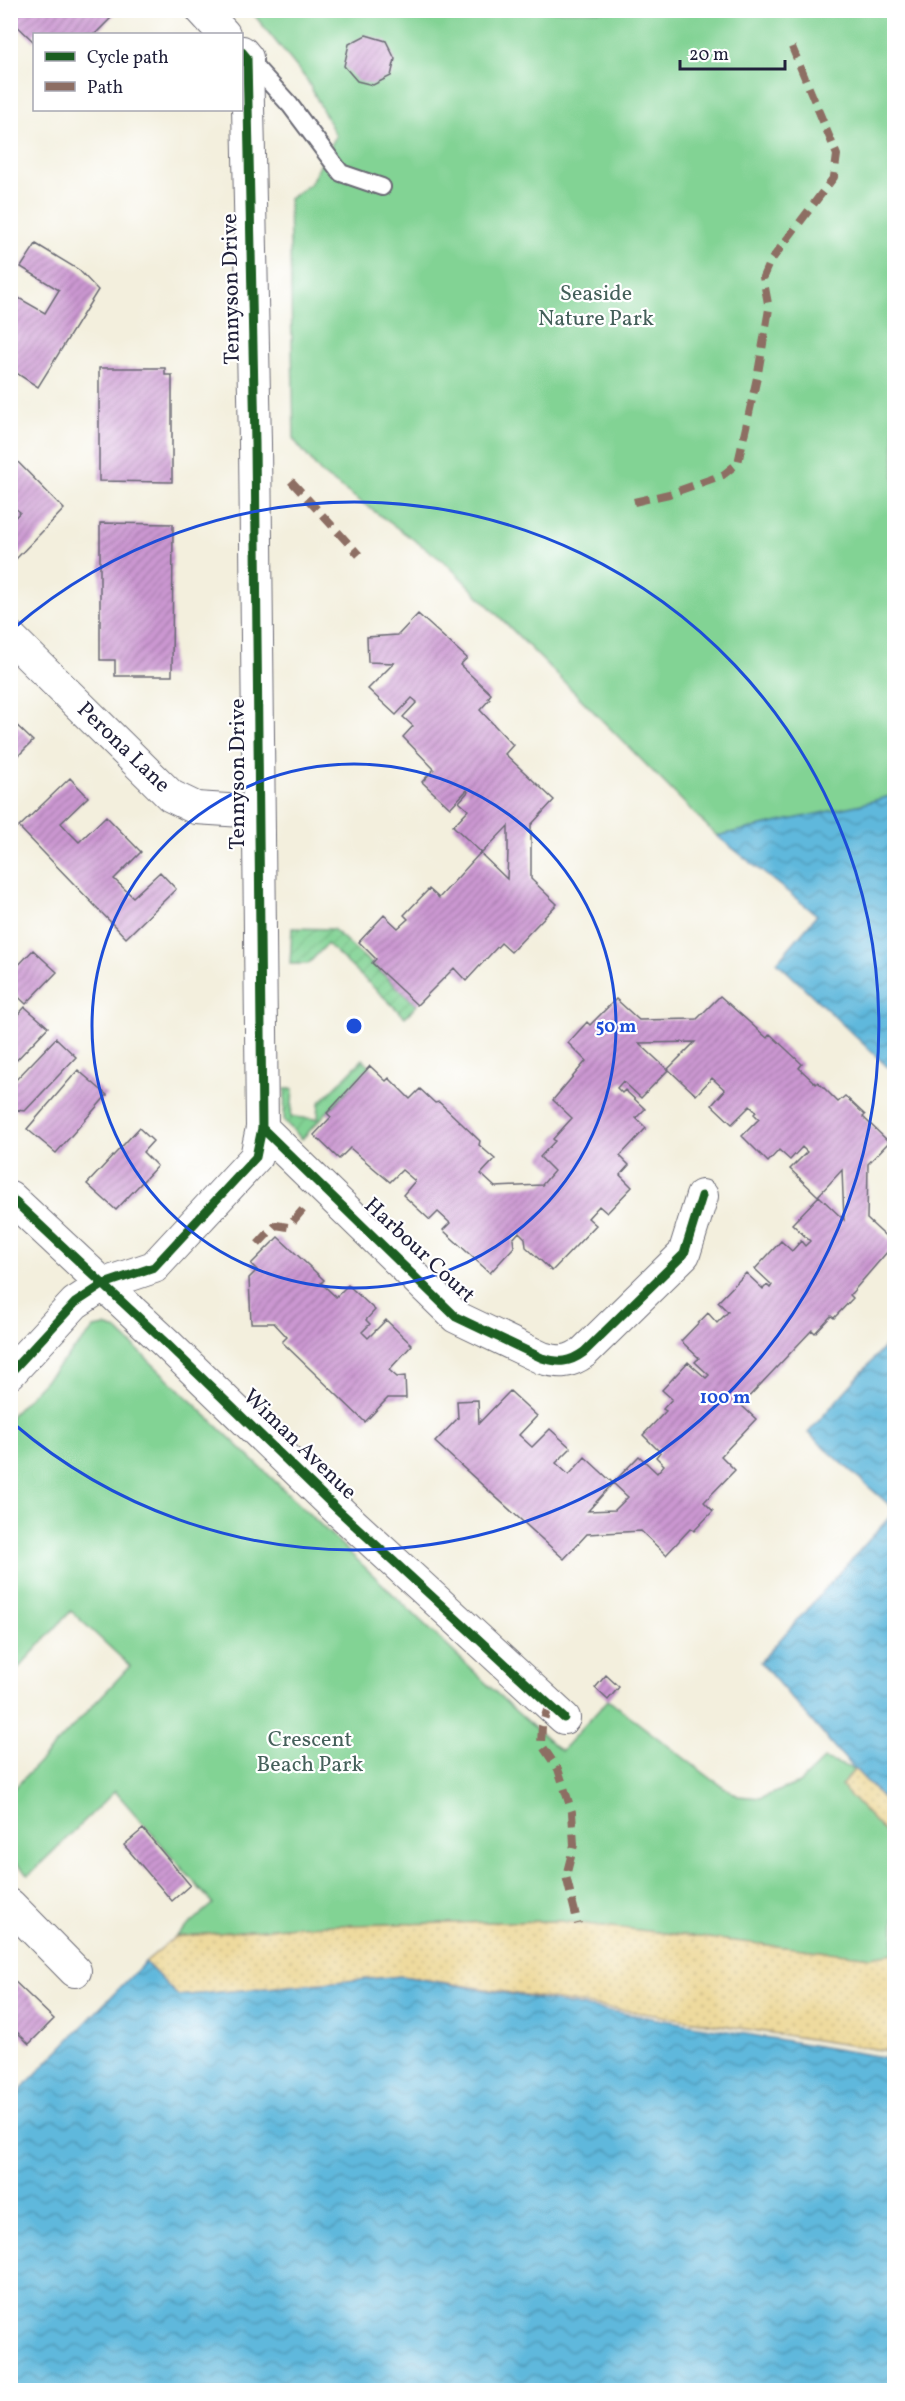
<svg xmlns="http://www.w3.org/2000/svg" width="905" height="2401" viewBox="0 0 905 2401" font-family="Vollkorn,serif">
<defs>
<pattern id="sand-dots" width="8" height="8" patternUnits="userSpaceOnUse" patternTransform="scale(1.5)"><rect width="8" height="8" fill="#eeda9e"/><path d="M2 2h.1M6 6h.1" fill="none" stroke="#ccbb89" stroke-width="1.8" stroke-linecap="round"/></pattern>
<pattern id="garden-furrows" width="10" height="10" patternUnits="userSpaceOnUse" patternTransform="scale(1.5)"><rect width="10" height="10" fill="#82d394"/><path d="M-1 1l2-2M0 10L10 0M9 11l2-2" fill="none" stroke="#70b580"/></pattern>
<pattern id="water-waves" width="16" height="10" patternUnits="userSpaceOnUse" patternTransform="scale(1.5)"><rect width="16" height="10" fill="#5fb8dc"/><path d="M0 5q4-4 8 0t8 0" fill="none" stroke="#4e95b4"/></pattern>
<pattern id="building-hatch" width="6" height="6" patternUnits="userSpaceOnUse" patternTransform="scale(1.5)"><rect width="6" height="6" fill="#cc98d2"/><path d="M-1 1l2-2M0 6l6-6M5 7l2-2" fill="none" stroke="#a57cac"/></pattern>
</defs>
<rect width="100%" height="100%" fill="#fff"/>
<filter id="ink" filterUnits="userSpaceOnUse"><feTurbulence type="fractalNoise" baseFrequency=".0167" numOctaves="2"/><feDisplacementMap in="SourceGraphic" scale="12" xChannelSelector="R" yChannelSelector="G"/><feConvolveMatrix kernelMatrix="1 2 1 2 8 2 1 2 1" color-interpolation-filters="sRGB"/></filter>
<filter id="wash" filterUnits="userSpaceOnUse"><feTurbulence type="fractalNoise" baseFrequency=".008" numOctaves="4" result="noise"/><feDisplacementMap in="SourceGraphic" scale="24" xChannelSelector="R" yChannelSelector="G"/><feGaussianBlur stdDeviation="1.35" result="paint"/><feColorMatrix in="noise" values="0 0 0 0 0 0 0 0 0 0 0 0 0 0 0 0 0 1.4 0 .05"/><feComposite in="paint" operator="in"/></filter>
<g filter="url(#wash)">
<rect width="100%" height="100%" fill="#f3efdd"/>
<path fill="#82d394" stroke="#527a68" stroke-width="1.5" d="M251 11H894V795L862 804 717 836 446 563 321 473 294 440 289 199 310 184 336 136 307 80Z
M105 1326 117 1330 511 1707 561 1751 608 1700 713 1780 738 1796 761 1798 799 1783 824 1759 855 1769 841 1786 894 1842V1953L871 1957 559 1921 297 1926 175 1937 213 1904 115 1791 29 1875 11 1859V1792L130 1666 71 1611 11 1676 10 1417 90 1333 94 1328Z"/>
<path fill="url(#sand-dots)" stroke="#887e6c" stroke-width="1.5" d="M855 1769 894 1810V1842L841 1786Z
M559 1921 871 1957 894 1953V2052L402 1976 178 1996 145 1962 175 1937 297 1926Z"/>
<path fill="url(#garden-furrows)" stroke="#527a68" stroke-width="1.5" d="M292 928 333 929 417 1005 405 1017 327 944 308 964H290Z
M363 1059 370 1066 302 1139 284 1121 285 1089H293L291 1117 318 1119 319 1103Z"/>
<path fill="url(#water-waves)" stroke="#406d8c" stroke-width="1.5" d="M894 795V1073L777 962 817 915 717 836 862 804Z
M894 1336V1509L808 1433Z
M894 1512V1810L835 1748 760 1662Z
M145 1962 178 1996 402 1976 894 2059V2390H11V2105L25 2085Z"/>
<g id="blocks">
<path fill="url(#building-hatch)" d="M10 10H110L114 15 95 34H34V42L10 19Z
M366 35 386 41 395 59 391 76 373 85 357 81 344 66 349 44Z
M36 244 79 270 98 290 38 387 10 369V365L17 354 10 349V293L45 313 59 290 21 267Z
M99 368H165V375H172V482L99 481Z
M10 454 64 509 15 560 10 556V523L20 512 10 504Z
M100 523 173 524 172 676H115V660H100Z
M418 614 467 658 460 665 491 694 488 698 490 699 480 710 513 745 505 754 554 800 531 825V879L557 904 511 952 501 943 466 981 454 968 417 1005 372 963 376 959 359 942 384 915 398 928 408 919 404 915 429 889 439 898 480 853 507 879 508 851V826L482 853 453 826 468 810 459 802 468 792 467 790 450 808 422 782 434 769 403 737 413 726 403 717 417 702 412 698 396 715 368 689 394 663 368 662 367 637 398 635Z
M10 719 33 741 10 764Z
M70 778 88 797 61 823 69 832 79 842 106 816 141 852 114 879 133 897 160 872 176 889 126 938 19 827Z
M33 950 57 972 26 1004 10 989V974Z
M720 996 767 1038 770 1034 802 1064 799 1068 816 1084 818 1082 838 1102 845 1096 865 1115 863 1117 889 1142 868 1164 867 1219 894 1244 850 1295 853 1298 834 1318 831 1316 815 1333 812 1330 741 1405 756 1419 721 1456 735 1470 704 1502 713 1511 694 1531 691 1528 666 1555 641 1531 587 1534 564 1559 435 1442 458 1418 457 1401 478 1400 479 1423 510 1391 537 1416 519 1435 532 1447 550 1429 571 1448 556 1463 569 1475 585 1457 613 1483 588 1511 615 1510 628 1497 613 1483 639 1456 657 1473 664 1465 656 1457 660 1452 643 1435 666 1411 663 1409 672 1399 662 1390 688 1362 706 1378 709 1375 695 1362 699 1358 681 1341 708 1313 717 1323 728 1312 718 1302 746 1273 763 1289 767 1285 770 1288 772 1285 755 1269 781 1241 792 1251 801 1241 805 1246 810 1241 792 1224 819 1196 844 1220 842 1170 818 1196 790 1169 807 1152 802 1147 790 1160 779 1150 768 1162 742 1136 759 1119 754 1114 756 1112 750 1106 732 1124 712 1105 725 1090 712 1078 696 1095 668 1069 695 1042 639 1043 668 1070 641 1098 623 1081 617 1088 622 1093 625 1090 645 1109 636 1118 646 1128 620 1156 629 1165 620 1175 632 1187 607 1213 599 1206 588 1218 596 1225 552 1271 526 1247 525 1238 519 1232 513 1239 514 1247 490 1273 443 1230 450 1223 438 1212 430 1220 403 1195 415 1181 402 1170 390 1182 350 1148 339 1159 314 1135 331 1117 327 1113 370 1066 386 1081 389 1078 410 1099 420 1089 435 1103 439 1102 480 1141 479 1145 495 1159 481 1174 495 1187 542 1185 554 1171 540 1157 555 1141 553 1139 572 1118 553 1100 586 1061 568 1043 587 1022 590 1025 616 999 639 1020 697 1019Z
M25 1007 48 1027 10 1067V1023Z
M56 1038 76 1057 25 1111 17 1110 10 1105V1086Z
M78 1070 107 1095 56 1153 27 1129Z
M139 1128 153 1141 143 1152 157 1166 116 1210 87 1184Z
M278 1237 324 1280 321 1283 336 1297 348 1285 375 1310 366 1320 370 1324 362 1332 368 1338 386 1320 412 1345 389 1370 397 1377 405 1376 406 1398H388L365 1422 282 1342 287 1337 274 1323H251L249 1278 257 1270 251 1264Z
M606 1675 619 1687 608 1700 595 1688Z
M143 1829 190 1885 172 1901 124 1845Z
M10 1977 54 2019 29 2044 16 2031 13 2033 10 2030Z"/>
</g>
</g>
<g filter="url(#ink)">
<use href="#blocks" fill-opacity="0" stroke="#6b6a74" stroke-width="1.5"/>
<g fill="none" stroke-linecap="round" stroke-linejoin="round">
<g stroke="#6b6a74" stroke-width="20">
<path id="service" d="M248 59 290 105 341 173 382 187"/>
</g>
<g stroke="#6b6a74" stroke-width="34">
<path id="minor" d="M202 10 224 34
M10 637 171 796 196 808 258 812
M262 1128 456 1317 542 1358C559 1363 569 1363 584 1352L684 1254 702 1196
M10 1197 167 1344 338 1510 564 1718
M10 1373 75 1303 104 1284 154 1267 256 1157 262 1128 255 443 247 58 242 52
M10 1905 75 1971"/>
</g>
<use href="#service" stroke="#fff" stroke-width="16"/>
<use href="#minor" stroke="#fff" stroke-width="32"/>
<path stroke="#8d6e63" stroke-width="8" stroke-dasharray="15 8" stroke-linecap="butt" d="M291 481 359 555
M634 502 669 494 723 475 738 463 758 373 769 309 763 277 769 263 834 177 837 155 792 47
M258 1244 276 1225 288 1227 305 1207
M549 1704 542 1726 541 1744 558 1769 572 1812 574 1845 566 1876 578 1924"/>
<g stroke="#fff" stroke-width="13">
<path id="cycleway" d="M262 1128 456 1317 542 1358C559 1363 569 1363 584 1352L684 1254 702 1196
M10 1197 167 1344 338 1510 564 1718
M10 1373 75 1303 104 1284 154 1267 256 1157 262 1128 255 443 247 58 242 52"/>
</g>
<use href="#cycleway" stroke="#1b5e20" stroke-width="9"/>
</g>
</g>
<g fill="none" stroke="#1d4ed8" stroke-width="3">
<circle cx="354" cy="1026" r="262"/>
<path d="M14 628A524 524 0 1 1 14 1424"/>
</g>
<g text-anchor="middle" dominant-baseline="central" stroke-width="4.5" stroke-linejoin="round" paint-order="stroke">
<g font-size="22" fill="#22223b" stroke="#fff">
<text transform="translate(232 289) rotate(-91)">Tennyson Drive</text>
<text transform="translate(123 748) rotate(44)">Perona Lane</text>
<text transform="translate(238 774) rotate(-90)">Tennyson Drive</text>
<text transform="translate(419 1251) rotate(43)">Harbour Court</text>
<text transform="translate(299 1445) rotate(44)">Wiman Avenue</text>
</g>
<g font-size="22" fill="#44605a" stroke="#fff">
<text x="596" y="294">Seaside<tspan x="596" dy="25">Nature Park</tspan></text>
<text x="310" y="1740">Crescent<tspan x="310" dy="25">Beach Park</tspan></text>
</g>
</g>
<circle cx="354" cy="1026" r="9" fill="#1d4ed8" stroke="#fff" stroke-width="3"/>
<g font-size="18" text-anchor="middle" font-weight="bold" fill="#1d4ed8" stroke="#fff" stroke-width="4.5" stroke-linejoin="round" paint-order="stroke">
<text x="616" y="1032">50 m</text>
<text x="725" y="1403">100 m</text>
</g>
<rect width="905" height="2401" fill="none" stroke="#fff" stroke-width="36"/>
<rect x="33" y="33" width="210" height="78" fill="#ffffff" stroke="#a7a7b1" stroke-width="1.5"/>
<rect x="45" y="52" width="30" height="9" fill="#1b5e20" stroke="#a7a7b1" stroke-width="1.5"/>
<text x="87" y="63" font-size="18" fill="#22223b">Cycle path</text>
<rect x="45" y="82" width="30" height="9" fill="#8d6e63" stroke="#a7a7b1" stroke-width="1.5"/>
<text x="87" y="93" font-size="18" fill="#22223b">Path</text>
<path d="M680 60v9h105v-9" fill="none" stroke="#22223b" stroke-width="3"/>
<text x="689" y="60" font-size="18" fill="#22223b" stroke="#ffffff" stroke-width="4.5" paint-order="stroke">20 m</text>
</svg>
